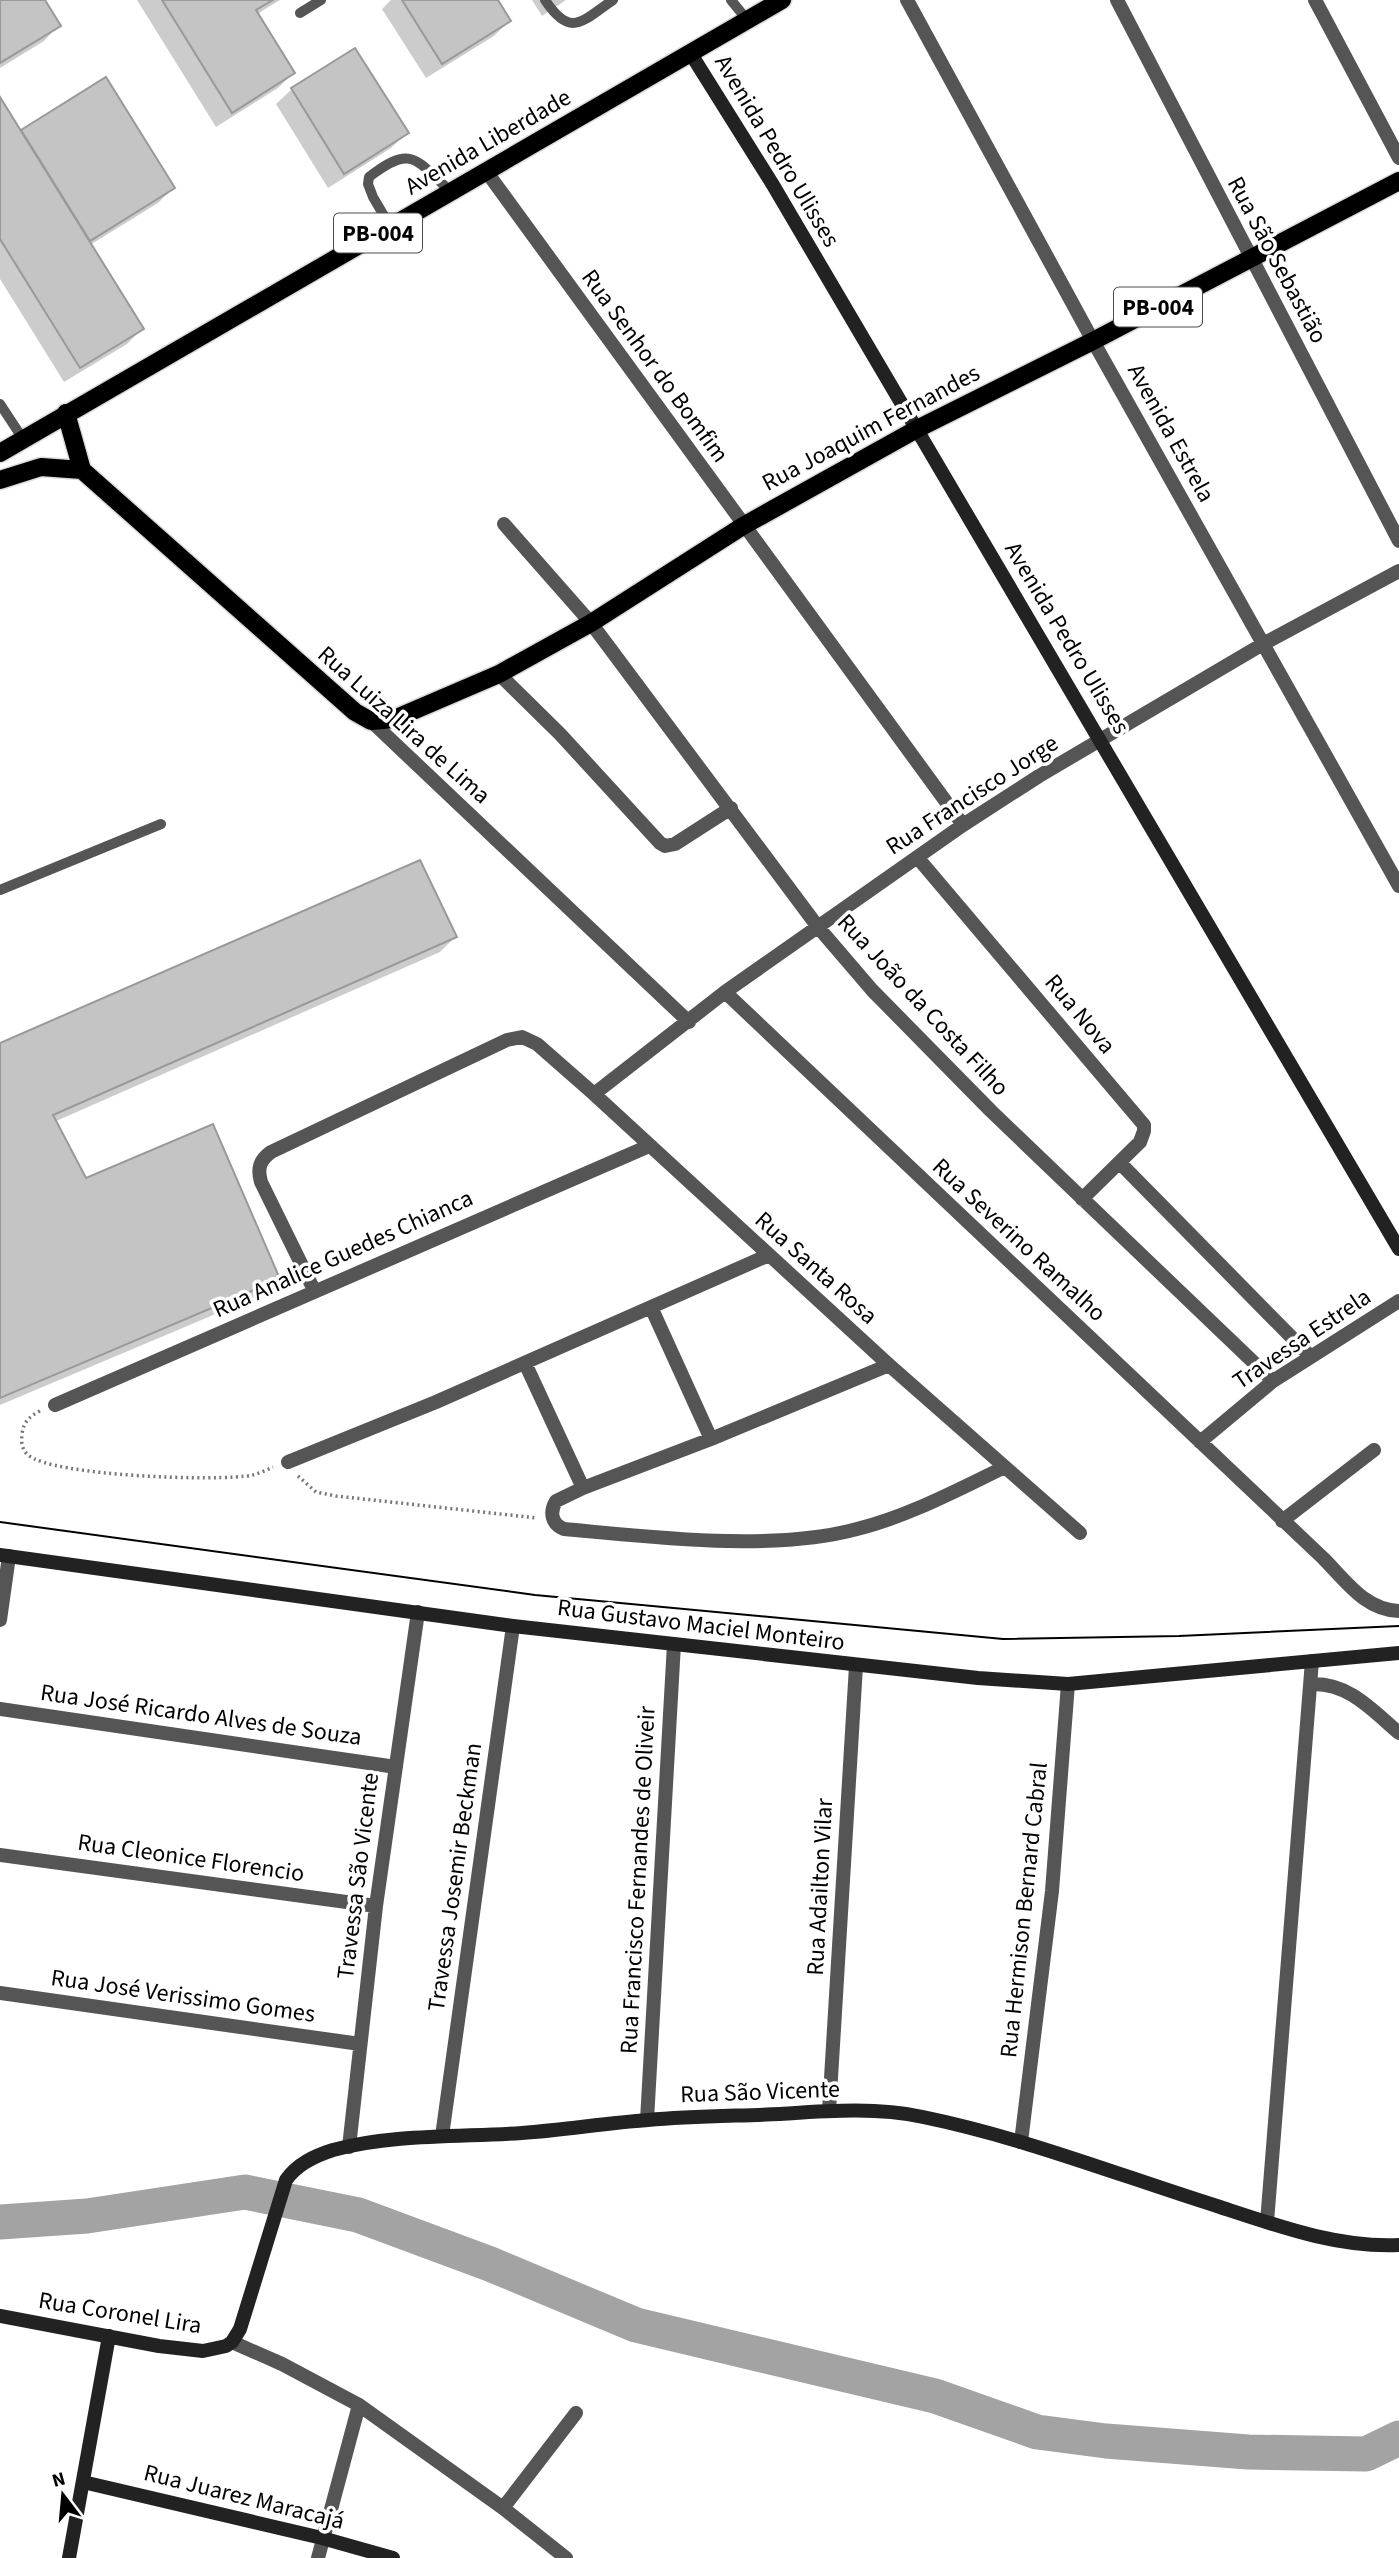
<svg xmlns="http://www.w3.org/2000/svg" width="1399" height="2558" viewBox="0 0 1399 2558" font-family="'Source Sans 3',sans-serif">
<rect width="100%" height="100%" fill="#fff"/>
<path fill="#0003" d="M0 0H43L59 25 44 41 0 68Z
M137 0H280L257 14 293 73 278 88 216 127Z
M391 0H496L509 21 494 36 426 78 382 9Z
M532 0H566L542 16Z
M106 80 173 188 158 203 90 245 142 329 127 344 64 382 0 279V100L20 132Z
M292 89 407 133 391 148 328 188 276 104Z
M455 937 440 952 54 1122 85 1181 278 1279 263 1294 0 1405V1045Z"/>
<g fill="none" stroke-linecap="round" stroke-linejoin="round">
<path stroke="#a3a3a3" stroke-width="35" d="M0 2222 87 2216 245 2192 358 2215 490 2264 636 2325 935 2396 1037 2432 1106 2441 1248 2452 1366 2454 1399 2438"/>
</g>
<path fill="#c4c4c4" stroke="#999" stroke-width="2" d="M0 0H45L61 26 0 63Z
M162 0H273L256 10 295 73 232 113Z
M402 0H498L511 21 442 64Z
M355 48 409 133 344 174 291 88Z
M106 77 175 188 90 241 21 130Z
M0 97 144 329 80 368 0 239Z
M420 860 457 937 53 1115 86 1178 213 1124 280 1279 0 1398V1043Z"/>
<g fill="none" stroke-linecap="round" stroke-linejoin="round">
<g stroke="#dbdbdb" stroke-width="21">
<path id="primary" d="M66 413 82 470
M0 453 782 0
M82 470 355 712 371 721 394 719 499 674 591 623 743 526 917 429 1093 341 1399 181
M0 480 41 467 82 470"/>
</g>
<path stroke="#777" stroke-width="3.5" stroke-dasharray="2 3.5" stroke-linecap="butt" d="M40 1411C29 1417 23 1422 22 1435 21 1442 22 1450 28 1455 52 1476 219 1482 253 1475 260 1473 267 1470 273 1467
M298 1476 316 1492 336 1496 537 1518"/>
<path stroke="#555" stroke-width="10" d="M545 0C571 39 582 21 613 0
M731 0 748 21
M300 13 321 0
M390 226 373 197 368 184 369 177C412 144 415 159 450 191
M0 404 23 439
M0 890 161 824"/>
<path stroke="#555" stroke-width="14" d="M907 0 1093 341 1399 886
M1117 0 1399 541
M1315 0 1399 158
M486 171 963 825
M504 524 591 623 818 927 872 990 991 1111 1273 1381
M499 674 560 734 660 843 665 846 675 844 731 808
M371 721 689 1022
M917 857 1144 1125V1131L1140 1142 1082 1199
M725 992 1323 1558C1346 1581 1365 1610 1399 1611
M594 1094 725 992 963 825 1039 776 1263 644 1399 571
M1120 1163 1310 1356
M314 1290 261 1182C257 1168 260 1160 271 1152L507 1040 522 1037 537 1044 594 1094 889 1365 1080 1533
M651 1307 711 1439
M525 1363 583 1488
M889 1365 711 1439 583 1488 556 1501C549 1513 552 1524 564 1529 652 1537 772 1552 857 1529 909 1516 957 1490 1005 1467
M55 1405 649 1146
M1200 1442 1273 1381 1399 1301
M288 1462 436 1402 769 1255
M1282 1521 1374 1450
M0 1620 9 1556
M1312 1684C1349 1683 1372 1710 1399 1733
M0 1709 396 1767
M0 1855 376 1906
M0 1993 360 2044
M829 2111 856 1666
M647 2120 674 1644
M442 2136 513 1626
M1021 2142 1052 1891 1068 1684
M349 2147 376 1906 418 1612
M1267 2222 1312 1661
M232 2342 282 2364 359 2405 503 2508 566 2558
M503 2508 576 2413
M318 2558 359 2405"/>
<path stroke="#222" stroke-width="14" d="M691 54 773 185 1399 1249
M0 1555 513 1626 978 1678 1068 1684 1399 1653
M0 2316 159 2346 203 2351 226 2346 232 2342 240 2329 286 2180C297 2164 314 2156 333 2150 392 2134 461 2137 522 2133 564 2130 606 2123 648 2120 691 2116 736 2116 780 2114 827 2111 876 2107 923 2117 1025 2138 1121 2176 1220 2207 1278 2226 1338 2248 1399 2245
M83 2482 322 2538 393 2558
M69 2558 109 2336"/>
<use href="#primary" stroke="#000" stroke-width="18"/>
<path stroke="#000" stroke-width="2" d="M0 1522 535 1595 1003 1639 1179 1636 1399 1626"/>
</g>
<g text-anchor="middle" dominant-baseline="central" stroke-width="7" stroke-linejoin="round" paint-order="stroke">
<g fill="#fff" stroke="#4c4c4c" stroke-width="2">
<rect x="334" y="213.5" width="88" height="39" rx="5"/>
<rect x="1114" y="287.5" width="88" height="39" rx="5"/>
</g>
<g font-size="23" font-weight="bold" fill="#000">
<text x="378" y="233">PB-004</text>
<text x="1158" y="307">PB-004</text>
</g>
<g font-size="24" fill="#000" stroke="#fff">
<text transform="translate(488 142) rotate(-30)">Avenida Liberdade</text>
<text transform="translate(777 151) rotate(59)">Avenida Pedro Ulisses</text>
<text transform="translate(1277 260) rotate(62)">Rua São Sebastião</text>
<text transform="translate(655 366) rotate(54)">Rua Senhor do Bomfim</text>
<text transform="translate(871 428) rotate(-28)">Rua Joaquim Fernandes</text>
<text transform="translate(1171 433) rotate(61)">Avenida Estrela</text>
<text transform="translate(1067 638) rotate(59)">Avenida Pedro Ulisses</text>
<text transform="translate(404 725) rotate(42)">Rua Luiza Lira de Lima</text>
<text transform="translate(972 795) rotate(-33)">Rua Francisco Jorge</text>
<text transform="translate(923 1005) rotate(47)">Rua João da Costa Filho</text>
<text transform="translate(1080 1014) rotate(50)">Rua Nova</text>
<text transform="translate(1019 1240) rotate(43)">Rua Severino Ramalho</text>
<text transform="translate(343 1254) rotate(-24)">Rua Analice Guedes Chianca</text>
<text transform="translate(816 1268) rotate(42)">Rua Santa Rosa</text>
<text transform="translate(1302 1339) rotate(-34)">Travessa Estrela</text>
<text transform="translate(701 1625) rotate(7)">Rua Gustavo Maciel Monteiro</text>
<text transform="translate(201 1715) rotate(8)">Rua José Ricardo Alves de Souza</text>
<text transform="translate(191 1858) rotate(8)">Rua Cleonice Florencio</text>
<text transform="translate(358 1876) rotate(-83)">Travessa São Vicente</text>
<text transform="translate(455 1877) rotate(-82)">Travessa Josemir Beckman</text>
<text transform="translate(638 1880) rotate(-87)">Rua Francisco Fernandes de Oliveir</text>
<text transform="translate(820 1887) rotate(-87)">Rua Adailton Vilar</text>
<text transform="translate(1024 1910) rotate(-84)">Rua Hermison Bernard Cabral</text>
<text transform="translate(183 1996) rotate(8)">Rua José Verissimo Gomes</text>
<text transform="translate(760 2092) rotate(-2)">Rua São Vicente</text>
<text transform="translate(120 2313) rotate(9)">Rua Coronel Lira</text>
<text transform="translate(244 2497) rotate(14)">Rua Juarez Maracajá</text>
</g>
</g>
<g transform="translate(63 2495) rotate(344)" stroke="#ffffff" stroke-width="5" paint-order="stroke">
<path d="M0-5L12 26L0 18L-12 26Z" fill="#000000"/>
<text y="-10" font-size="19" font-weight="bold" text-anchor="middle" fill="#000000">N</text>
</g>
</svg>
